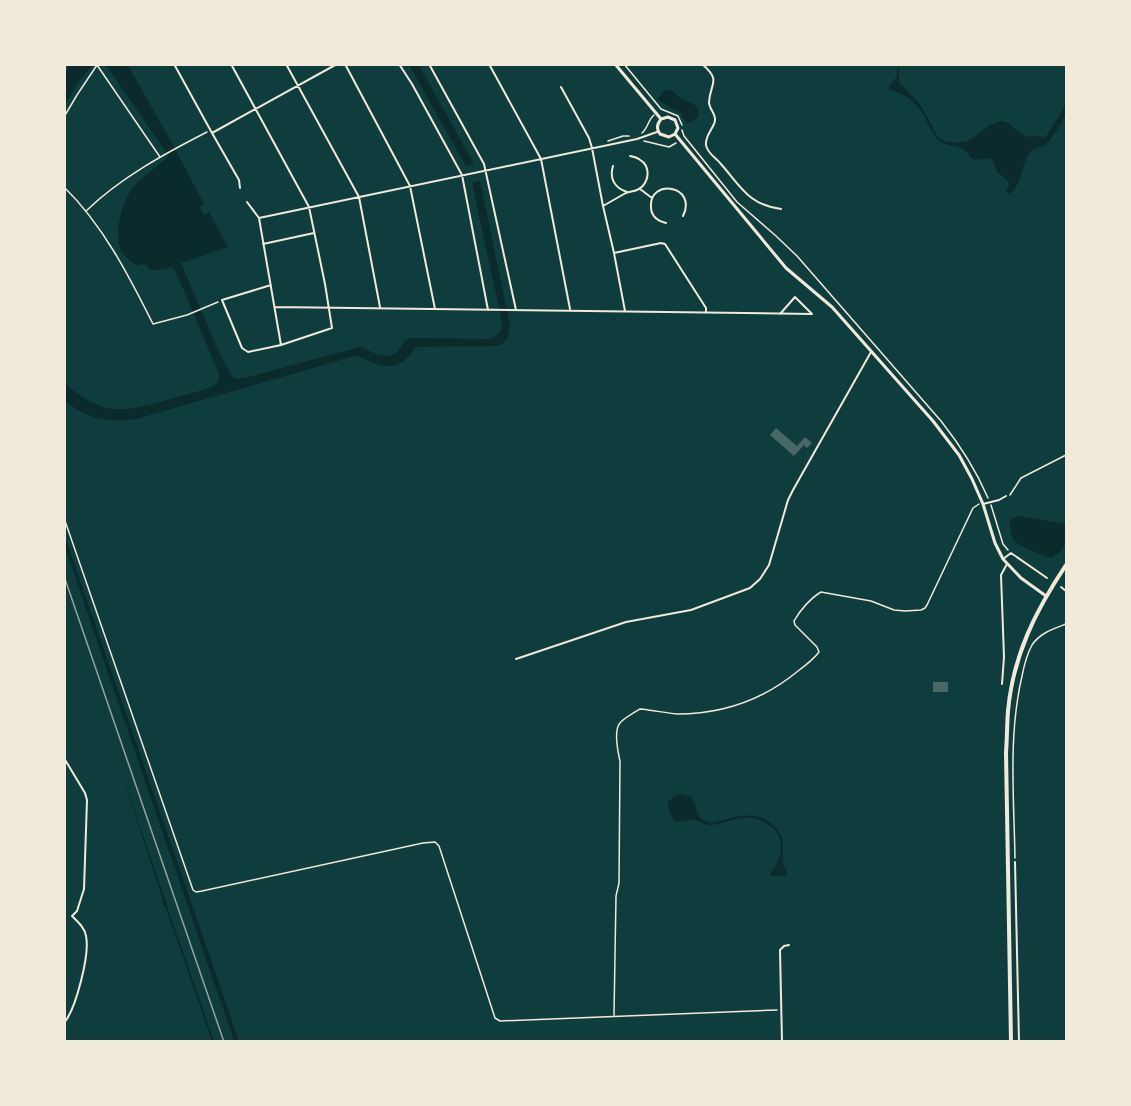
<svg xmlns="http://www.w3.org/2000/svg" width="1131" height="1106" viewBox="0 0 1131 1106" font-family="'PT Sans',sans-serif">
<rect width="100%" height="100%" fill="#0f3d3e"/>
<path fill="#0a2a2b" d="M69 65H93L81 78 65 104V74Z
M106 65H128L174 147 204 204 200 206 202 212 204 215 209 212 228 247 181 263 218 350 232 377 238 379 248 377 360 347 379 355 389 356 397 352 406 340 410 338 489 339C497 337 502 332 502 323L472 183 480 181 510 325C509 334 508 342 499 346L416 347C413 351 410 355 407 358 398 368 385 368 374 363 367 361 362 356 355 356L136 419C107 423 88 419 65 401L64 383C102 414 117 414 163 401 179 397 196 392 212 387L218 381 219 374 175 270 171 267C162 270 158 271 149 269L147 265 140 264 138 266C132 262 125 258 121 251 114 234 121 206 130 192 140 177 155 169 168 157L166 152Z
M409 65H418L421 69 474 164 466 166Z
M899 66V80L900 83 921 106 938 137 944 141 954 143 968 141 973 138 990 125 1001 121 1008 123 1025 136 1030 137 1035 135 1044 138 1047 135 1066 104C1066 107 1067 110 1066 113 1066 117 1049 143 1046 145 1037 149 1033 147 1027 157 1021 170 1021 187 1009 194L1006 191 1009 184V182L997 172 992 159C986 157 979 161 973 159 969 157 967 151 963 149 955 144 944 147 937 139 933 134 930 127 927 122 918 103 909 96 889 89 889 82 894 82 896 77 898 73 897 69 899 66Z
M668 90 672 91 680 98 695 105 698 110V117L691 122 686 123 680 112 659 101 658 99 664 91Z
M1019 516 1066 524C1067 539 1067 551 1051 558 1042 555 1020 547 1014 540 1010 535 1010 526 1010 520Z
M64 534 239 1041H234L82 597 65 546Z
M118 762 164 897 167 901V906L214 1041H212L166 908 162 904V897Z
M680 794C705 796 687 819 712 823 731 818 754 809 771 823 776 828 780 832 782 838 784 847 782 854 783 862 784 868 787 869 787 875L772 876 770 874C774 868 779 861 780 854 786 831 763 816 743 818 732 819 722 824 711 825 705 825 700 821 694 820 687 820 682 823 675 822 671 817 668 809 668 802L674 796Z"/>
<path fill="#486865" d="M776 428 797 446 805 437 812 443 807 448 804 445 794 456 770 435Z
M933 682H948V692H933Z"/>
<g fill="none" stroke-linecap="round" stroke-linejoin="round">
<path stroke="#f1e9da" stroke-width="1.5" d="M624 64 661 109 678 116 682 125
M64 117 77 95 97 65 160 157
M682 130 684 136 737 202 776 236 797 256 941 421C960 445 976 470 988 498
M642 133C648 128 648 120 654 115
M608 141 623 136H629
M644 141 669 147 676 143
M64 187C103 225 129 276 153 324L187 315 218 302
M86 211C120 178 164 154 207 132
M1010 495 1021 478 1066 455
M991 505 1003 544 1008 550
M64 518 193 890 196 892 202 891 423 843 435 842 439 846 495 1018 500 1021 777 1010
M1015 858C1014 798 1008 736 1022 676 1024 666 1027 654 1032 645 1040 633 1053 629 1066 624
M614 1015 616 896 619 883 620 761C618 752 613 731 620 723 623 719 635 712 640 709 653 710 665 713 677 714 723 714 763 700 798 671 806 665 814 659 819 652L817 647 795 625 794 621C800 610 811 598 821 592L871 601 894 610 905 611 921 610 925 608 927 605 973 508 979 504"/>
<path stroke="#f1e9da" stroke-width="2" d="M174 64 212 133 239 180 240 188
M231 64 309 207 325 284 332 328 281 345 248 352 242 348 222 300 271 285
M286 64 359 197 380 307
M345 64 410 186 435 309
M399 64 412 84 462 175 488 310
M429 64 484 164 516 310
M489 64 541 159 570 309
M561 64V65
M702 64C722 81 710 83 709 102 709 110 718 115 714 124 711 131 705 137 706 145 707 153 716 158 720 163 740 185 748 205 781 209
M561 87 589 138 592 148 603 206 614 253 625 311
M212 133 337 64
M613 166C609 179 615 188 627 192
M640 189 652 198
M247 202 259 218
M603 206C610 202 617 198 624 194 628 191 633 192 637 190 646 186 650 175 646 166 642 159 637 157 630 156
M259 218 637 139 657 132
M259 218 281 345
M666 223C658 221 651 216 651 207 649 178 698 185 683 216
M263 244 314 233
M614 253 661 243 665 244 706 308V312
M275 307 812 314 795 297 780 314
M983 504 999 500 1006 496
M1003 559 1011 553 1047 578
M1061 587 1066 591
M516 659 626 622 691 610 750 588 760 579 769 565 788 500 793 490 871 352
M64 667V683
M1002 684 1004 657 1001 575 1007 564
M64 758 85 793 87 800 84 889 77 911 72 916C78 922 85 928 86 936 90 954 76 1009 64 1023
M1015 862 1019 1042
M782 1042 780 950 784 946 789 945"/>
<path stroke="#f1e9da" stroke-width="3" d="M615 64 661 119
M661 119C657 124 656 129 660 134L669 137 675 134
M661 119 668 117 675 120 678 128 675 134
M675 134 786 268 832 307 933 421 959 455 972 479 983 504 995 543 1003 559 1021 578 1046 596"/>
<path stroke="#f1e9da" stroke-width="4" d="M1011 1042 1006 753C1007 739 1007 724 1008 711 1013 655 1036 610 1066 565"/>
<path stroke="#97a49c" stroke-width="1.5" d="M64 576 224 1042"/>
</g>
<rect width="1131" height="1106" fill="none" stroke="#f1e9da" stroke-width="132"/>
</svg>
